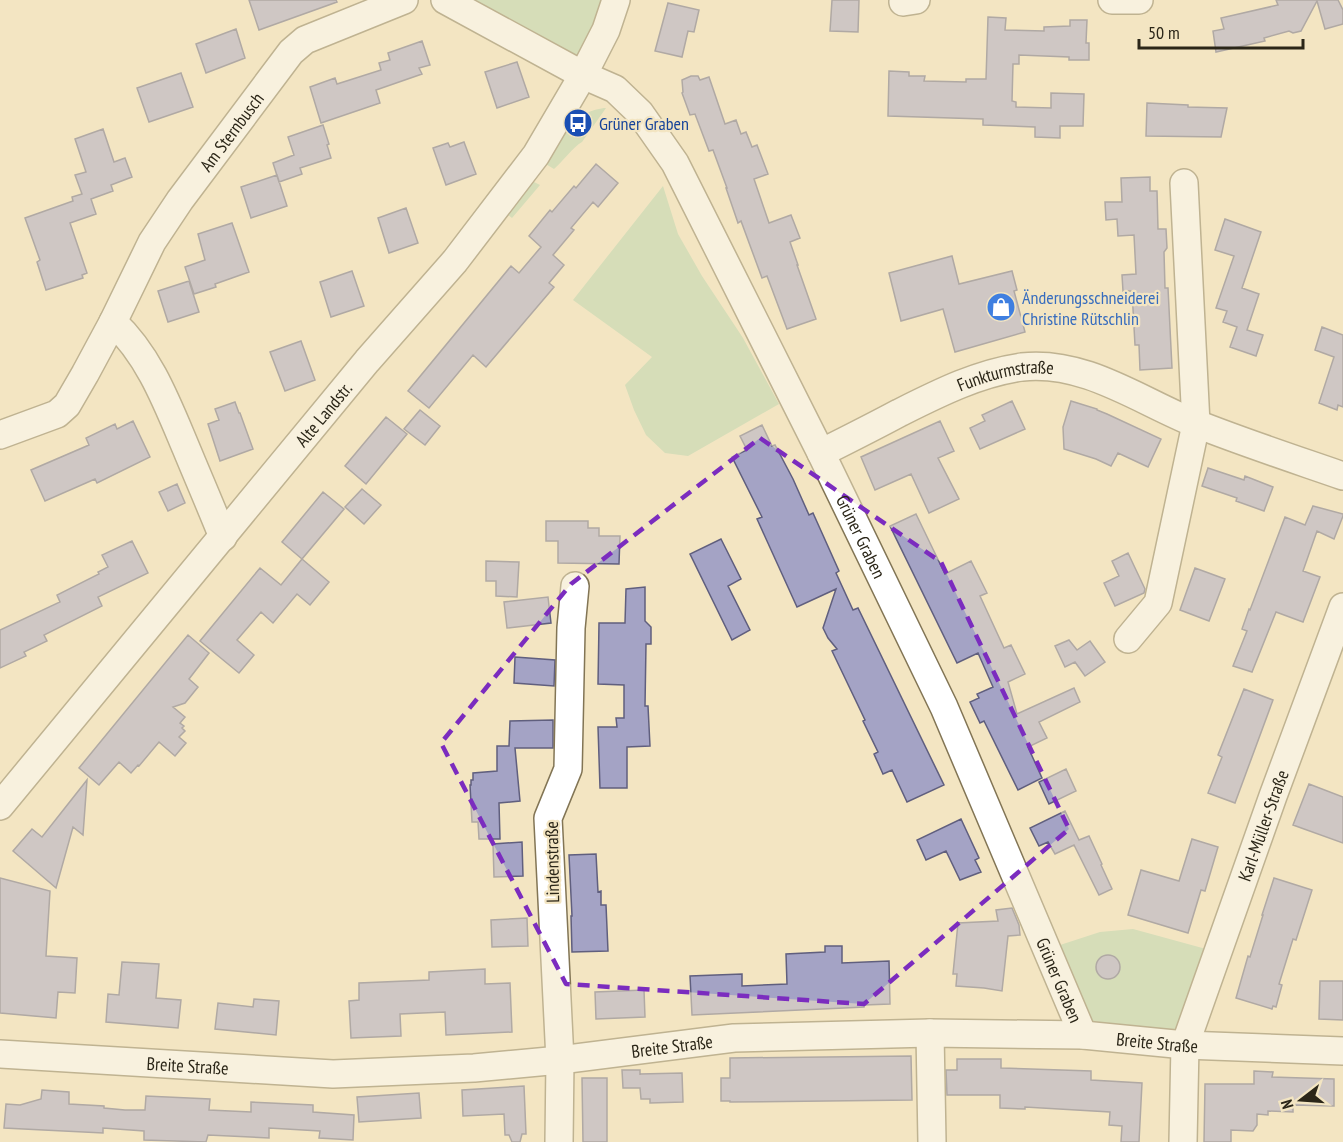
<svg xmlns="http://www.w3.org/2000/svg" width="1343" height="1142" viewBox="0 0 1343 1142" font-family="'PT Sans Narrow',sans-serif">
<rect width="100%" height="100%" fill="#f3e5c2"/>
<path fill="#b3d2ab" d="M461 0H606L579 54 568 57Z
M606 108 582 142C574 146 562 162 554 169L544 163 568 124C575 117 595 108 606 108Z
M532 181 540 185 512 218 507 214Z
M663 186 678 234 702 276 743 338 779 404 688 456 665 453 646 435 634 410 625 385 652 357 573 300Z
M1133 929 1206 949 1180 1031 1092 1027 1057 946 1100 932Z"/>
<path fill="#a4a3c5" stroke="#605f7e" stroke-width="1.5" d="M249 0H336L337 2 259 30Z
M832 0H859L858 32 830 31Z
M1276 0H1338L1343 10V24L1325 29 1317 1 1301 31 1293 33 1289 31 1264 38 1265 41 1216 52 1213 31 1224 29 1221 18 1278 5Z
M668 3 699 10 694 32 688 31 682 57 655 51Z
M988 17 1006 18 1005 30 1044 31V27L1070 26V20H1087L1086 43H1089V60H1069V57L1019 55V64H1013L1012 101 1016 102V107L1051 108V93L1084 94 1083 126H1060V138L1035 137V127L983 125V119L888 116 889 71 909 72V76H925L924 81 966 82V79H986Z
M236 29 245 58 206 73 196 44Z
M422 41 430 65 419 68 422 74 376 90 380 103 321 123 310 87 335 78 337 84 381 70 379 63 390 60 388 53Z
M517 62 529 97 497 108 485 72Z
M181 73 193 107 149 122 137 88Z
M691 76H698L700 80 709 77 725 124 736 120 741 134 746 132 752 147 757 145 768 174 754 179 769 223 791 215 800 238 790 242 798 265H797L816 319 787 329 767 276 762 278 741 221 738 223 726 188H727L713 150 709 151 695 114 690 115 682 93 683 92 682 80Z
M1147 103 1188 105V107L1227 108 1221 137 1146 136Z
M323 125 329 144 327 145 331 158 300 168 302 174 279 182 273 163 294 155 288 137Z
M103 129 114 162 125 158 132 177 111 185 113 191 91 199 96 214 70 223 87 273 82 275 83 278 46 290 37 262 40 260 25 218 73 201 72 197 82 194 75 175 86 172 75 139Z
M464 142 476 174 446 185 433 148 448 143 450 147Z
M596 164 618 183 598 207 593 202 571 228 574 230 553 255 564 265 549 283 554 287 486 367 473 355 429 408 408 391 511 266 519 273 541 247 529 236 550 210 552 212 574 186 576 188Z
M277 175 287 206 251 218 241 187Z
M1150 177V191H1157L1158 229H1166L1167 248 1164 252 1165 288H1168L1172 368 1140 370 1139 345H1135L1132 291H1123L1122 275 1136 274 1134 235 1118 236 1117 219 1106 220 1105 202H1122L1121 178Z
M406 208 418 243 389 253 378 218Z
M1225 219 1261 232 1242 288 1259 294 1247 330 1263 335 1256 356 1230 347 1237 327 1223 322 1227 311 1216 308 1234 256 1215 250Z
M232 223 249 272 215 284 216 287 194 294 185 267 205 260 198 234Z
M952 256 959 284 1012 271 1017 290 1014 291 1025 332 955 352 943 309 901 321 889 273Z
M352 271 364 306 331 317 320 282Z
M189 281 199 312 168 322 158 291Z
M1322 327 1343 335V407L1338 405 1337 410 1319 403 1334 357 1315 350Z
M301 341 315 380 285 391 270 352Z
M1012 401 1025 429 980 449 970 428 985 421 982 415Z
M1071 401 1097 409V410L1107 414 1161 439 1148 467 1118 453 1111 466 1096 459 1064 449 1063 427Z
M235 402 239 413H240L253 449 220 461 208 424 219 420 215 409Z
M420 410 440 426 425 445 404 429Z
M386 417 407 434 366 484 345 466Z
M133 421 150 457 97 483 95 479 45 501 31 470 89 445 86 438 115 424 117 429Z
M940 421 954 451 938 458 959 499 929 513 911 474 875 490 861 457Z
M762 425 772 446 775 445 793 479 809 515 813 513 839 571 836 573 853 610 858 608 944 785 907 802 892 770 883 774 874 754 878 752 863 721 865 720 832 651 837 649 828 638 823 628 836 589 797 607 757 519 762 517 732 457 747 450 740 436Z
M1208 468 1244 480 1245 476 1273 487 1264 511 1236 501 1237 498 1202 486Z
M177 484 185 503 168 511 159 492Z
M362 489 381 505 364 524 345 507Z
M323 492 344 509 302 559 329 582 310 605 297 594 273 623 261 612 237 640 254 655 239 673 200 641 260 568 281 585 302 559 282 542Z
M1313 506 1343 514V516L1334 539 1317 531 1303 571 1320 577 1303 622 1276 612 1252 672 1233 666 1247 631 1242 629 1249 609 1250 610 1285 517 1305 525Z
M916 514 945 574 971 561 987 593 980 596 1004 648 1011 645 1025 674 1008 682 1017 714 1074 688 1080 702 1039 722 1047 738 1028 747 1042 778 1018 790 984 721 980 723 970 702 979 698 977 694 993 687 978 653 957 663 890 526Z
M546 521H588V528H599V536H620L619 564 558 563V541H546Z
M721 539 741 579 728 586 750 630 732 640 690 554Z
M132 541 148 573 98 597 102 606 44 635 47 641 24 652 26 656 0 668V630L60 602 57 595 99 574 98 572 108 567 102 555Z
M1128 553 1145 589 1144 593 1115 606 1104 583 1119 576 1112 561Z
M486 561 519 562 517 597 496 596V581H486Z
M1195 568 1225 579 1209 621 1180 610Z
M645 587V621L651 627V644H646L645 706H648L650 746 627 747V788H600L598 727H617L616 718H624V685L598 684 599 623H625L626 589Z
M548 597 551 623 507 628 504 602Z
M188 635 209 653 189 679 198 687 185 703 173 707 185 717 180 723 184 726 182 728 185 731 179 737 186 743 175 756 159 742 139 766 138 765 131 773 119 762 99 785 79 768Z
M1069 640 1077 650 1090 641 1105 662 1085 676 1075 662 1065 667 1055 646Z
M515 657 555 660 554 686 514 683Z
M1244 689 1273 700 1235 803 1208 793 1222 757 1218 755Z
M553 720V748H515L520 801 499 803 500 839H479L478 822H472L470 785H471V780H473V773L497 771V746H509L510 721Z
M1066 769 1076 791 1049 804 1039 782Z
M87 780 83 835 73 827 56 888 13 851 32 829 42 837Z
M1309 784 1343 797V843L1293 825Z
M1065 811 1079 840 1089 836 1102 864 1101 865 1112 889 1099 895 1074 845 1055 854 1048 842 1039 846 1030 828Z
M961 819 979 858 975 860 981 872 960 880 946 851 926 860 917 840Z
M1192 839 1218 847 1205 891 1201 890 1188 933 1128 915 1141 870 1179 881Z
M522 842 523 876 494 877 493 844Z
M596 854 598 892 601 891V905H606L608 951 572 952 571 916H572L569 855Z
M0 878 50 891 46 956 77 958 75 993 58 992 56 1018 0 1013Z
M1274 878 1312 890 1296 940 1293 939 1279 984 1282 985 1276 1007 1273 1006 1272 1009 1236 998 1248 956 1250 957 1263 915H1262Z
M1012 908 1019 925 1020 935 1008 936 1002 991 984 988 956 986 957 974H953L958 923 998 921 996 910Z
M527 918 528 946 492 947 491 920Z
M825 946H842V963L889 961 890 1004 864 1005V1007L844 1008 692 1015 690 976 742 974V986L787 984 786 954 825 952Z
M1096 967a12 12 0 1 1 24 0a12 12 0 1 1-24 0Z
M122 962 159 964 156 998 181 1000 178 1028 106 1022 108 994 119 995Z
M485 969V984L510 983 512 1032 446 1035 445 1012 400 1014 401 1036 351 1038 349 1001 359 1000V983L429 980V972Z
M1320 981H1343V1020L1319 1019Z
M644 990 645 1017 596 1019 595 992Z
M254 999 279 1001 276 1035 215 1029 218 1003 253 1007Z
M911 1056 912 1100 730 1102V1101H721V1078H730V1058Z
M957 1059H1001V1068L1091 1071V1080L1142 1083 1139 1142H1121L1122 1126 1109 1125 1110 1112 1025 1107V1109L1000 1108V1095H947L946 1070H957Z
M622 1070H640V1075V1074L682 1073 683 1102 650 1103V1099H641L640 1088H623Z
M1254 1071 1273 1072 1272 1077 1334 1079V1106L1293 1105V1112L1268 1111V1115L1257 1114V1125L1253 1131 1231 1130V1142H1204L1205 1084H1254Z
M582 1078H607V1142H583Z
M524 1086 526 1134H522L520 1142H512L509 1135H505L504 1114 463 1116 462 1090Z
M42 1090 69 1092V1104L104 1106V1108L125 1110H145L146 1096 210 1099 209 1110 251 1112V1102L313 1105V1112L354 1115 353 1140 319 1138 320 1131 269 1128V1138L208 1135 206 1142 144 1140V1131L103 1128V1133L4 1128 6 1104 20 1105 41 1099Z
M419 1093 421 1118 359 1122 357 1097Z"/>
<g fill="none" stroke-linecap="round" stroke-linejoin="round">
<g stroke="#827555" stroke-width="30">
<g id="minor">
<path id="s1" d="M445 0 583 75 615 89 640 113 675 163 821 453 944 707 1083 1035"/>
<path d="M1112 0H1139"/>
<path d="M903 2 916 0"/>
<path d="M113 322C149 355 167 403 186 448 198 477 211 507 223 537"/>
<path id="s2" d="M0 435 57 414 67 405 85 374 113 322 152 242 180 200 291 52 305 40 404 0"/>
<path id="s3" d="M821 453C847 440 873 427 899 413 937 394 978 373 1022 367 1086 360 1141 402 1197 424 1245 443 1294 459 1343 476"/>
<path d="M1128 639 1158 603 1196 424 1184 183"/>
<path id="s4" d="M0 806 367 361 455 261 536 155 583 75 606 30 616 0"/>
<path d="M930 1033 932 1142"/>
<path id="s5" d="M0 1054 333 1074 474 1068 560 1060 734 1038 930 1033 1083 1035 1185 1045 1343 1051"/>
<path d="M559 1142 560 1060 548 818 568 769 571 628 575 586"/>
<path id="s6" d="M1183 1142 1185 1045 1273 796 1343 607"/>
</g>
</g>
<use href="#minor" stroke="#fff" stroke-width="27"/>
</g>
<path d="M0 0H1343V1142H0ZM760 438 941 562 1069 829 864 1004 566 984 441 743 571 584Z" fill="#f3e5c2" fill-opacity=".55" fill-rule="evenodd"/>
<path fill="none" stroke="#7b2cbf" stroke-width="4.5" stroke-dasharray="12 8" stroke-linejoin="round" d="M760 438 941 562 1069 829 864 1004 566 984 441 743 571 584Z"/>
<defs>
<g id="bus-disc" transform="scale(1.5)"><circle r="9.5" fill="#1a4fb4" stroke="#f3e5c2"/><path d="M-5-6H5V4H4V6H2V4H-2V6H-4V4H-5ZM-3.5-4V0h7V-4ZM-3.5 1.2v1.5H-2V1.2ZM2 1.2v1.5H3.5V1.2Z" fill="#fff"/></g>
<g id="shop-disc" transform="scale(1.5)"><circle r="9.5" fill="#3f7fe0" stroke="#f3e5c2"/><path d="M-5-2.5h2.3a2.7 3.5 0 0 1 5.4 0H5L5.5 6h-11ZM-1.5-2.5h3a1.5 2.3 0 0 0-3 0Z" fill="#fff"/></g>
</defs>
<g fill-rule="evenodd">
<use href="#bus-disc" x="578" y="123"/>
<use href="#shop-disc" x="1001" y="307"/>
</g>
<g text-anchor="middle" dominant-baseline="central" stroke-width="4.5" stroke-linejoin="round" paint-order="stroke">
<g font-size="18" fill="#164399" stroke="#f3e5c2" text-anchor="start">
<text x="599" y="123">Grüner Graben</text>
</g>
<g font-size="18" fill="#2b2618" stroke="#f3e5c2">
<text stroke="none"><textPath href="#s2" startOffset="394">Am Sternbusch</textPath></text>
<text stroke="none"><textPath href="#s3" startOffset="202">Funkturmstraße</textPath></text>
<text stroke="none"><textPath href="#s4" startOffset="508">Alte Landstr.</textPath></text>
<text stroke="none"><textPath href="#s1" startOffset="705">Grüner Graben</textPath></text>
<text stroke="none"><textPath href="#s6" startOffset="330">Karl-Müller-Straße</textPath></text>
<text transform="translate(552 862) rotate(-91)">Lindenstraße</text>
<text stroke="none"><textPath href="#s1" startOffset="1191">Grüner Graben</textPath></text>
<text stroke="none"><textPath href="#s5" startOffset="1160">Breite Straße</textPath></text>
<text stroke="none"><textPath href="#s5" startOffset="674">Breite Straße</textPath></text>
<text stroke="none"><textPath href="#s5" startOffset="188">Breite Straße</textPath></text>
</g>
<g font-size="18" fill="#366cbe" stroke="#f3e5c2" text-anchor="start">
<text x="1022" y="297">Änderungsschneiderei<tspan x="1022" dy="21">Christine Rütschlin</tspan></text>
</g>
</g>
<g transform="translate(1301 1100) rotate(253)" stroke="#f3e5c2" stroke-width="4.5" paint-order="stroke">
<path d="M0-4.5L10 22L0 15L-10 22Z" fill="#2b2618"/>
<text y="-9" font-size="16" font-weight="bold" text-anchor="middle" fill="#2b2618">N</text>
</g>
<path d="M1139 39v9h164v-9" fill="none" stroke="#2b2618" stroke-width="3"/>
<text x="1148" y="39" font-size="18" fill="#2b2618" stroke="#f3e5c2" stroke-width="4.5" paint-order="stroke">50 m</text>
</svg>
